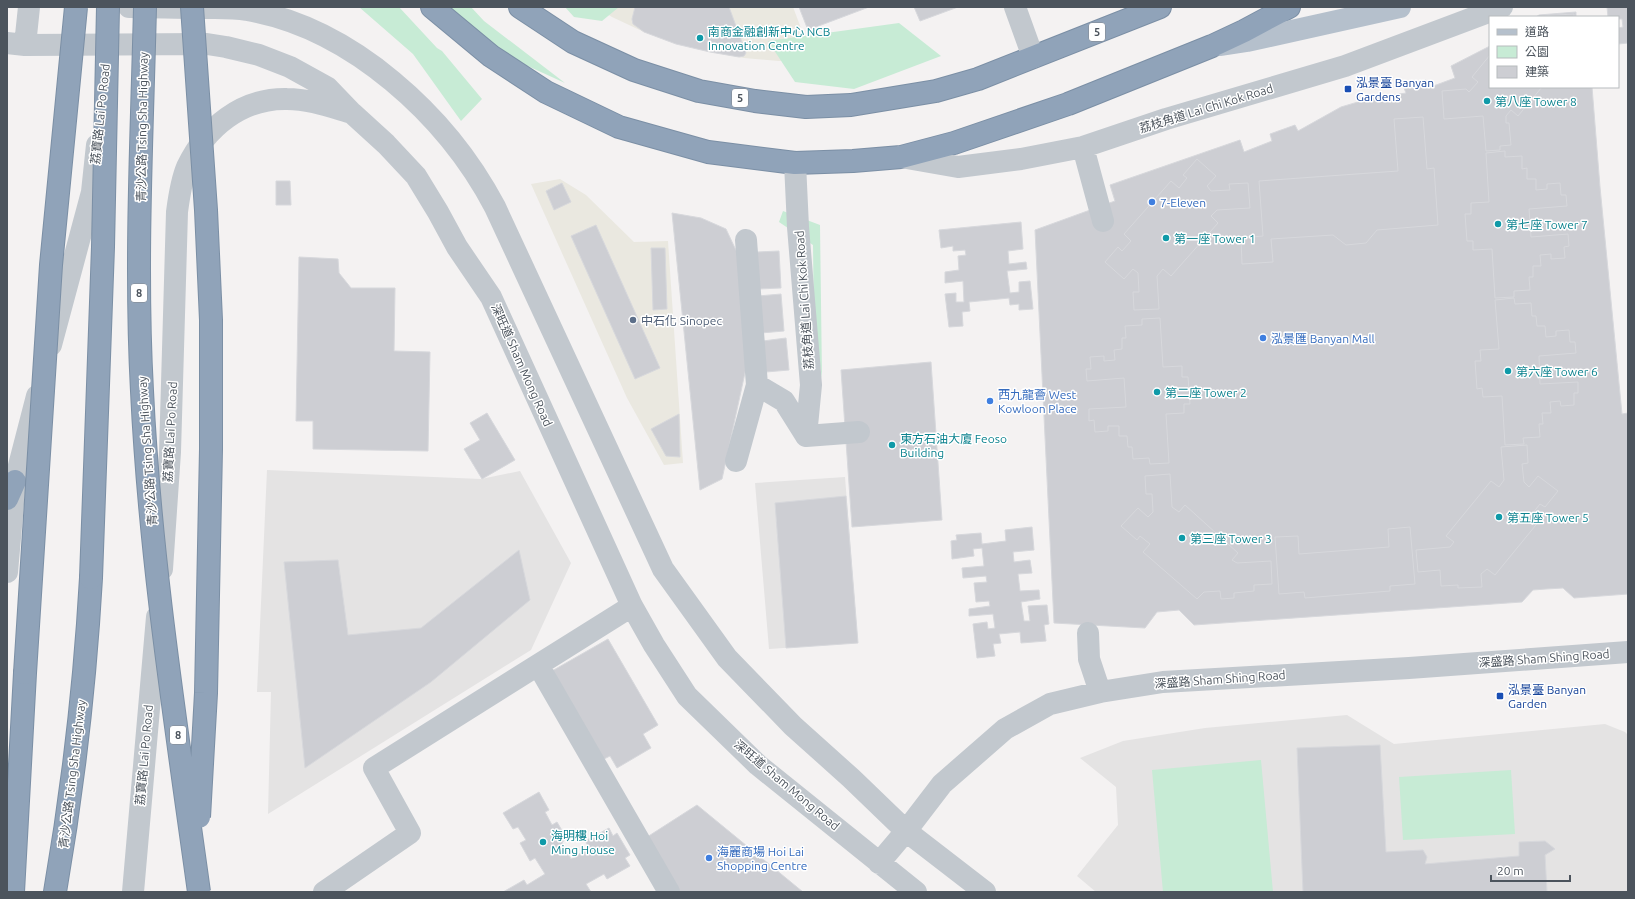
<svg xmlns="http://www.w3.org/2000/svg" width="1635" height="899" viewBox="0 0 1635 899" font-family="Ubuntu,'Noto Sans TC',sans-serif">
<rect width="100%" height="100%" fill="#f4f2f2"/>
<path fill="#eae8e0" d="M596 7H793L813 60 778 61 744 58 710 52 676 44 644 32 612 17Z
M560 179 586 195 634 242 668 241 683 463 664 465 627 398 531 184Z"/>
<path fill="#e4e3e3" d="M267 470 481 479 520 471 571 563 531 650 268 814 271 692H257Z
M845 477 858 643 769 649 755 483Z
M1347 715 1394 744 1605 724 1625 732 1628 735V892H1096L1077 876 1118 825 1116 787 1080 758 1123 741 1205 728Z"/>
<path fill="#c7ebd5" d="M359 7H399L437 48 442 51 482 99 461 121 413 54Z
M450 7H471L484 21 565 83 508 57 478 35Z
M565 7H619L602 21 574 17Z
M899 23 941 56 854 89 795 82 768 41Z
M783 211 820 225 822 378 814 329 813 245 779 222Z
M1261 760 1273 892H1163L1152 770Z
M1511 770 1515 834 1403 840 1399 777Z"/>
<path fill="#cdced3" stroke="#d7d8dc" d="M635 7H729L746 53 744 56 739 57 710 52 676 44 644 32 633 24 632 19Z
M799 7H869L808 30Z
M914 7H958L920 21Z
M1607 7H1628V43L1618 44V28L1623 27 1622 19H1618V17H1608Z
M1576 12V17H1536L1539 15Z
M1574 14V17H1540V16Z
M1490 46V87H1592L1600 187 1622 414 1628 413V594L1574 598 1563 588 1546 589 1533 590 1522 602 1194 625 1179 610 1157 612 1145 628 1054 623 1035 230 1115 201 1110 185 1240 140 1244 152 1272 141 1270 134 1295 125 1298 131 1341 107 1368 99 1406 93 1404 88 1426 80 1428 88 1455 78 1451 66Z
M1490 55V87H1542L1518 116 1511 110 1506 116V123H1509L1511 145 1500 146V150L1486 151 1483 116 1444 119 1442 91 1466 89 1469 92 1478 82 1472 77Z
M1423 117 1427 169 1434 168 1438 225 1377 230 1366 243 1346 245 1333 235 1271 239 1273 262 1242 264 1241 238 1263 236 1259 181 1398 171 1394 119Z
M1505 151V157L1522 156V169L1527 168V179H1536V190L1547 189V184L1560 183 1561 195H1566L1567 206 1529 209 1531 237 1568 234 1569 246 1564 247 1565 258 1551 259V254L1540 255 1541 266H1533V277H1529L1530 290 1514 291V297L1495 298 1492 249 1473 250V241H1467L1465 214H1471V203L1489 202 1486 153Z
M1197 159 1216 176 1207 186 1211 191 1230 190 1229 184 1248 183 1250 208 1217 210 1211 216 1218 223 1171 276 1163 269 1157 276 1159 309 1134 310 1133 292H1139L1138 273 1133 269 1124 279 1105 262 1118 247 1122 251 1131 241 1124 234 1171 181 1179 188 1187 178 1183 175Z
M276 181H290L291 205H276Z
M562 183 571 202 554 210 546 191Z
M672 213 701 218 726 229 742 263 751 345 722 479 700 490Z
M1021 222 1023 249 1008 251 1009 264 1026 262 1027 269 1007 271 1010 293 1019 292V282L1030 281 1033 309 1019 310V304L1010 305 1009 298 969 302 970 311 962 312 963 326 949 327 945 294 956 293V302H964L963 281 945 283V272L959 270 958 256 966 255 965 250 953 251V246L941 248 939 230Z
M596 225 660 368 635 379 571 236Z
M651 248H665L667 309 653 310Z
M779 251 781 288 759 289 757 252Z
M299 257 338 259 339 273 351 288H395L394 351 430 352 428 451 313 449V421H296Z
M781 294 784 331 761 333 758 296Z
M1514 298 1515 304 1531 303 1532 316H1536L1537 326H1545L1546 337 1556 336V331L1569 330 1570 342H1575L1576 353 1539 356 1540 384 1578 382V393H1574V405L1561 406 1560 401 1550 402 1551 413H1542L1543 424H1539L1540 437 1523 438 1524 444 1505 445 1502 396 1483 397 1482 388 1477 389 1475 361H1481L1480 350 1499 349 1495 300Z
M1160 318 1163 367 1182 366V377H1188L1190 404H1184V413L1166 414 1169 463 1150 464 1149 458 1133 459 1132 447H1128L1127 436H1119V426H1108V431L1095 432 1094 420 1089 421V409L1126 407 1124 378 1087 381 1086 369H1091L1090 357 1104 356V361L1115 360 1114 350 1122 349V338H1126L1125 326 1142 325V319Z
M786 338 789 370 766 372 763 341Z
M931 362 942 520 852 527 841 370Z
M487 413 515 460 482 479 464 449 480 440 470 423Z
M679 414 680 457 666 456 651 429Z
M1527 445 1528 463 1522 464 1524 482 1529 487 1538 476 1558 491 1545 507 1540 504 1532 514 1540 520 1495 575 1487 569 1481 574 1482 587 1458 588V585L1441 586 1440 570 1418 572 1416 550 1450 547 1454 542 1446 536 1491 481 1499 487 1504 480 1501 447Z
M1170 474 1172 507 1179 512 1185 505 1238 553 1232 560 1237 563 1271 561 1272 584 1254 585V591L1234 593V598L1221 599 1220 591 1204 592 1197 599 1143 552 1150 544 1140 536 1137 540 1121 526 1138 508 1148 517 1153 512 1152 494H1146L1145 476Z
M846 496 858 643 786 648 775 503Z
M1032 527 1034 550 1013 552 1014 562 1030 560 1032 573 1018 574 1020 591 1039 590 1040 599 1021 602 1024 621H1030L1028 606 1047 605 1049 624 1044 625 1046 641 1021 643 1020 632 999 634 1001 643 993 644 995 656 977 658 973 624 987 622 988 629 995 628 993 614 969 616V609L990 606 989 601 976 602 974 583 987 582 986 576 963 578 962 568 984 566 982 548 973 549 974 556 952 559 951 541 957 540 956 535 981 533 982 544 1006 541 1005 530Z
M1410 527 1415 584 1390 586V591L1305 598 1304 592 1279 594 1275 537 1298 536 1299 554 1389 547 1388 529Z
M519 550 530 600 431 682 305 768 284 562 338 560 348 635 421 628Z
M608 639 658 725 643 734 651 748 617 768 610 756 604 759 552 671Z
M1380 745 1386 852 1423 850 1427 857 1425 864 1519 856V842L1545 841 1555 849 1545 855 1547 892H1303L1297 748Z
M539 792 549 810 545 812 552 825 557 822 567 839 562 842 571 859 589 848 585 841 609 828 613 836 617 833 630 855 625 858 630 866 607 879 604 874 586 884 591 892H503L524 880 527 885 545 874 535 858 530 861 520 843 526 840 518 827 513 829 503 813Z
M697 805 803 892H677L644 839Z"/>
<g fill="none" stroke-linecap="round" stroke-linejoin="round">
<g stroke="#7b8fa5" stroke-width="24">
<path id="highway" d="M432 7 491 56 546 92 619 127 708 152 795 163 853 161 901 157 954 143 1068 104 1212 46 1244 31 1289 7
M520 7 573 42 634 70 699 91 755 101 806 107 851 105 936 91 978 79 1160 7
M7 499 15 481
M13 892 25 673
M55 892C73 788 85 684 91 578"/>
</g>
<path stroke="#c2c8ce" stroke-width="22" d="M129 7C153 7 176 8 199 8 215 8 232 7 247 10 352 28 447 116 495 207L663 569 727 658 793 726 851 778 906 831 985 892
M1015 7 1033 57
M7 43 25 45 207 44 226 47 259 55 290 67 328 88 352 113 386 144 416 176 438 212 457 247 491 297 632 606 654 645 687 696 758 765 916 892
M25 45 29 7
M1083 147 1103 221
M901 157 958 167 1021 159 1083 147 1166 119 1345 66 1502 7
M795 163 798 227 811 385 806 436
M51 345 92 192 97 145
M757 385 784 401 806 436
M806 436 859 432
M736 461 757 385 746 240
M162 569 170 452 177 212C179 197 181 181 187 167 206 127 242 98 287 99 309 99 331 107 352 113
M7 572 15 481 37 396
M1088 633 1089 659 1100 692
M538 665 669 892
M879 863 906 831 942 784 1005 729 1050 704 1100 692 1163 682 1409 668 1628 652
M133 892 157 617
M324 892 410 833 374 768 632 606"/>
<path stroke="#b5c0cc" stroke-width="22" d="M1221 45 1247 41 1400 7"/>
<use href="#highway" stroke="#90a3b9" stroke-width="22"/>
<g stroke="#7b8fa5" stroke-width="24" stroke-linecap="butt">
<path id="highway-bridge" d="M145 7C142 135 135 263 142 391 150 559 176 725 199 892
M192 7 206 210 211 320V449L206 693 199 817
M91 578 103 247 108 7
M25 673 51 265 76 7"/>
</g>
<use href="#highway-bridge" stroke="#90a3b9" stroke-width="22"/>
</g>
<g fill="#0f9aa8" stroke="#fff" stroke-width="1.5">
<circle cx="700" cy="38" r="4"/>
<circle cx="1487" cy="101" r="4"/>
<circle cx="1498" cy="224" r="4"/>
<circle cx="1166" cy="238" r="4"/>
<circle cx="1508" cy="371" r="4"/>
<circle cx="1157" cy="392" r="4"/>
<circle cx="892" cy="445" r="4"/>
<circle cx="1499" cy="517" r="4"/>
<circle cx="1182" cy="538" r="4"/>
<circle cx="543" cy="842" r="4"/>
</g>
<g fill="#1a4fb4" stroke="#fff" stroke-width="1.5">
<rect x="1344" y="85" width="8" height="8" rx="2"/>
<rect x="1496" y="692" width="8" height="8" rx="2"/>
</g>
<g fill="#3f7fe0" stroke="#fff" stroke-width="1.5">
<circle cx="1152" cy="202" r="4"/>
<circle cx="1263" cy="338" r="4"/>
<circle cx="990" cy="401" r="4"/>
<circle cx="709" cy="858" r="4"/>
</g>
<circle fill="#5c6f8a" stroke="#fff" stroke-width="1.5" cx="633" cy="320" r="4"/>
<g text-anchor="middle" dominant-baseline="central" stroke-width="3" stroke-linejoin="round" paint-order="stroke">
<g fill="#fff" stroke="#82878e" stroke-width="1">
<rect x="1089" y="23" width="16" height="18" rx="3"/>
<rect x="732" y="89" width="16" height="18" rx="3"/>
<rect x="131" y="284" width="16" height="18" rx="3"/>
<rect x="170" y="726" width="16" height="18" rx="3"/>
</g>
<g font-size="11" font-weight="bold" fill="#4c545d">
<text x="1097" y="32">5</text>
<text x="740" y="98">5</text>
<text x="139" y="293">8</text>
<text x="178" y="735">8</text>
</g>
<g font-size="12" fill="#0d838f" stroke="#fff" text-anchor="start">
<text x="708" y="31">南商金融創新中心 NCB<tspan x="708" dy="14">Innovation Centre</tspan></text>
<text x="1495" y="101">第八座 Tower 8</text>
<text x="1506" y="224">第七座 Tower 7</text>
<text x="1174" y="238">第一座 Tower 1</text>
<text x="1516" y="371">第六座 Tower 6</text>
<text x="1165" y="392">第二座 Tower 2</text>
<text x="900" y="438">東方石油大廈 Feoso<tspan x="900" dy="14">Building</tspan></text>
<text x="1507" y="517">第五座 Tower 5</text>
<text x="1190" y="538">第三座 Tower 3</text>
<text x="551" y="835">海明樓 Hoi<tspan x="551" dy="14">Ming House</tspan></text>
</g>
<g font-size="12" fill="#164399" stroke="#fff" text-anchor="start">
<text x="1356" y="82">泓景臺 Banyan<tspan x="1356" dy="14">Gardens</tspan></text>
<text x="1508" y="689">泓景臺 Banyan<tspan x="1508" dy="14">Garden</tspan></text>
</g>
<g font-size="12" fill="#4c545d" stroke="#fff">
<text transform="translate(1206 108) rotate(-17)">荔枝角道 Lai Chi Kok Road</text>
<text transform="translate(100 114) rotate(-84)">荔寶路 Lai Po Road</text>
<text transform="translate(142 127) rotate(-89)">青沙公路 Tsing Sha Highway</text>
<text transform="translate(804 300) rotate(-94)">荔枝角道 Lai Chi Kok Road</text>
<text transform="translate(522 365) rotate(66)">深旺道 Sham Mong Road</text>
<text transform="translate(170 432) rotate(-87)">荔寶路 Lai Po Road</text>
<text transform="translate(147 451) rotate(-94)">青沙公路 Tsing Sha Highway</text>
<text transform="translate(1544 658) rotate(-4)">深盛路 Sham Shing Road</text>
<text transform="translate(1220 679) rotate(-4)">深盛路 Sham Shing Road</text>
<text transform="translate(144 755) rotate(-85)">荔寶路 Lai Po Road</text>
<text transform="translate(72 774) rotate(-83)">青沙公路 Tsing Sha Highway</text>
<text transform="translate(787 785) rotate(40)">深旺道 Sham Mong Road</text>
</g>
<g font-size="12" fill="#366cbe" stroke="#fff" text-anchor="start">
<text x="1160" y="202">7-Eleven</text>
<text x="1271" y="338">泓景匯 Banyan Mall</text>
<text x="998" y="394">西九龍薈 West<tspan x="998" dy="14">Kowloon Place</tspan></text>
<text x="717" y="851">海麗商場 Hoi Lai<tspan x="717" dy="14">Shopping Centre</tspan></text>
</g>
<g font-size="12" fill="#4e5e75" stroke="#fff" text-anchor="start">
<text x="641" y="320">中石化 Sinopec</text>
</g>
</g>
<rect width="1635" height="899" fill="none" stroke="#4c545d" stroke-width="16"/>
<rect x="1489" y="16" width="130" height="72" fill="#ffffff" stroke="#b7bbbe"/>
<rect x="1497" y="29" width="20" height="6" fill="#b5c0cc" stroke="#b7bbbe"/>
<text x="1525" y="36" font-size="12" fill="#4c545d">道路</text>
<rect x="1497" y="46" width="20" height="12" fill="#c7ebd5" stroke="#b7bbbe"/>
<text x="1525" y="56" font-size="12" fill="#4c545d">公園</text>
<rect x="1497" y="66" width="20" height="12" fill="#cdced3" stroke="#b7bbbe"/>
<text x="1525" y="76" font-size="12" fill="#4c545d">建築</text>
<path d="M1491 875v6h79v-6" fill="none" stroke="#4c545d" stroke-width="2"/>
<text x="1497" y="875" font-size="12" fill="#4c545d" stroke="#ffffff" stroke-width="3" paint-order="stroke">20 m</text>
</svg>
